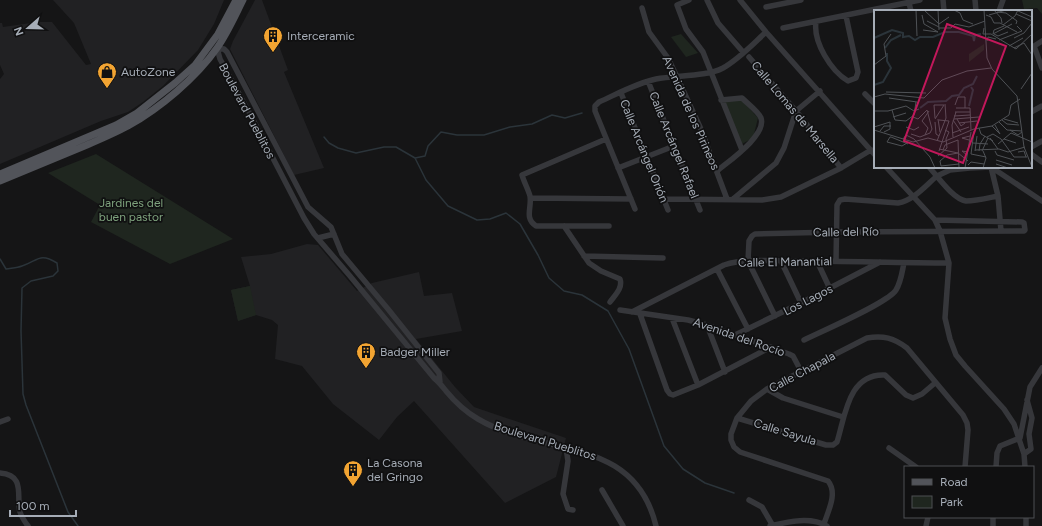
<svg xmlns="http://www.w3.org/2000/svg" width="1042" height="526" viewBox="0 0 1042 526" font-family="Figtree,sans-serif">
<rect width="100%" height="100%" fill="#151516"/>
<path fill="#212123" d="M53 0H224L214 24 198 50 163 86 143 102 128 112 101 121 0 164V79L4 74 0 65V23H2L3 27 38 22H52L86 65 91 64 74 23Z
M255 0H262L288 70 284 72 324 168 294 175 230 49 233 41Z
M307 244 318 245 357 291 372 283 419 272 424 296 452 293 462 331 416 339 455 387 474 407 566 438 556 477 505 503 414 401 397 417 379 440 333 404 302 366 275 359 278 325 272 320 256 315 238 321 231 290 250 286 241 257 271 254Z"/>
<path fill="#1f261f" d="M1022 0H1042V14L1037 8 1024 9Z
M681 34 698 53 686 57 671 37Z
M741 99 758 118 753 138 742 144 723 102Z
M96 154 233 239 170 264 91 222 100 205 48 173Z
M250 286 256 315 238 321 231 290Z"/>
<g fill="none" stroke-linecap="round" stroke-linejoin="round">
<path stroke="#2b343a" stroke-width="1.5" d="M324 137 329 143 338 148 356 153 384 147H396L415 158 426 180 448 206 477 220 490 219 506 213 520 224 538 255 549 278 564 291 582 295 608 311 629 349 664 446 683 469 705 483 734 493
M415 158 425 156 428 146 441 132 457 135H484L510 127 532 124 552 115 565 118 582 113
M0 259 6 269C11 268 17 268 22 266 38 261 39 252 57 263L58 271 53 276 31 281 22 288 21 331 23 394 26 405 68 512 78 526"/>
<path stroke="#36373b" stroke-width="5.5" d="M689 0 677 5 686 29 703 52 742 150
M707 0 718 23 743 52
M740 0 766 32 875 155
M943 0 944 11
M975 0 976 11
M909 3 911 11
M766 7 801 0
M642 8 649 32 668 58 677 77 700 127 727 199
M999 11 1003 0
M816 22C813 42 831 71 848 81L856 78 858 72 846 16
M783 28 920 0
M1034 46 1042 68
M1031 48 1042 41
M749 57 796 111 841 168
M648 81 700 210
M621 93 668 210
M865 94 875 104
M1031 112 1042 106
M606 139 522 175C524 182 528 189 530 196 532 208 524 218 536 226H609
M1031 147 1042 141
M1031 154 1042 162
M886 167 935 220 940 231 949 263 945 318 950 339 956 355 965 366 1004 409 1014 424 1024 454 1025 467
M929 167C938 177 953 199 966 201 976 201 988 198 998 196
M991 167 998 196 1001 231
M618 168 674 146
M717 171C729 161 767 135 761 118 759 112 747 103 742 98L721 100
M531 198 631 199
M664 199 762 200 781 197 841 168 871 150
M733 199 776 163 784 148 796 111 820 91
M635 209 595 111V106L599 102C617 94 637 83 656 79 676 75 706 77 723 68 739 59 753 44 766 32
M564 226 589 263 601 271 620 279C623 288 615 295 610 302
M318 238 334 234
M584 256 663 258
M781 261 801 303
M817 261 830 289
M836 261 837 205 840 200 845 199 898 203C914 200 925 186 937 176L950 170 970 168 991 167 1042 201
M717 269 748 329
M620 310 688 320 707 325 789 354 793 356 801 371
M632 312 724 265C745 258 777 261 800 261 850 261 899 263 949 263
M640 314 667 390 670 394 673 395 698 385 771 347
M775 316 748 261 749 241 752 236 755 234 836 232 1024 231 1025 230 1024 223 1022 222 935 220
M672 318 698 385
M707 325 725 372
M735 335 801 303 880 262
M804 340C822 331 888 303 896 290 901 282 902 272 904 263
M440 382 439 373 388 309 342 254 331 227 308 207 227 52 224 49 217 48 220 59 249 112 304 218 314 234 350 276 434 378C439 382 442 386 446 391 455 402 466 412 478 419 542 457 634 434 656 526
M767 389 783 398 843 417
M737 418 826 445H833L837 442C845 417 848 373 885 375L906 395 913 398 922 394 935 383
M0 422 8 419
M566 448 568 461 563 494 568 509 573 510
M889 448 916 467
M1024 454 1031 449 1029 434 1032 418 1027 400
M996 467 997 453 1000 446 1020 438 1030 387 1042 368
M0 473C26 475 16 496 20 512 22 518 25 522 28 526
M602 490 623 526
M749 500 762 507 773 526
M824 524C828 511 838 493 828 481L740 452 734 447 731 440V434L737 418 751 401 767 389 867 338C883 335 894 338 907 348L963 415 967 423 968 430 965 467
M770 526C787 522 810 516 827 526
M926 526 928 517
M993 526V517
M1026 526V517"/>
<path stroke="#52545a" stroke-width="7" d="M0 174 116 125 137 113 175 83 195 65 218 34 236 0
M0 181C29 169 58 157 87 145 101 139 115 133 128 126 160 108 196 78 217 48 227 34 235 16 243 0"/>
</g>
<defs>
<g id="building-pin" transform="scale(1)"><path d="M0 17L-7.5 6A9.5 9.5 0 1 1 7.5 6Z" fill="#f2a432" stroke="#101011"/><path d="M-4-6H4V6H1V3H-1V6H-4ZM-2.5-4.3h1.7v1.8h-1.7ZM.8-4.3h1.7v1.8H.8ZM-2.5-1h1.7V.8h-1.7ZM.8-1h1.7V.8H.8Z" fill="#111"/></g>
<g id="shop-pin" transform="scale(1)"><path d="M0 17L-7.5 6A9.5 9.5 0 1 1 7.5 6Z" fill="#f2a432" stroke="#101011"/><path d="M-5-2.5h2.3a2.7 3.5 0 0 1 5.4 0H5L5.5 6h-11ZM-1.5-2.5h3a1.5 2.3 0 0 0-3 0Z" fill="#111"/></g>
</defs>
<g fill-rule="evenodd">
<use href="#building-pin" x="273" y="36"/>
<use href="#shop-pin" x="107" y="72"/>
<use href="#building-pin" x="366" y="352"/>
<use href="#building-pin" x="353" y="470"/>
</g>
<g text-anchor="middle" dominant-baseline="central" stroke-width="3.5" stroke-linejoin="round" paint-order="stroke">
<g font-size="12" fill="#a6adb7" stroke="#101011" text-anchor="start">
<text x="287" y="36">Interceramic</text>
<text x="121" y="72">AutoZone</text>
<text x="380" y="352">Badger Miller</text>
<text x="367" y="463">La Casona<tspan x="367" dy="14">del Gringo</tspan></text>
</g>
<g font-size="12" fill="#a6adb7" stroke="#101011">
<text transform="translate(247 111) rotate(62)">Boulevard Pueblitos</text>
<text transform="translate(795 112) rotate(50)">Calle Lomas de Marsella</text>
<text transform="translate(691 113) rotate(66)">Avenida de los Pirineos</text>
<text transform="translate(674 145) rotate(68)">Calle Arcángel Rafael</text>
<text transform="translate(644 151) rotate(68)">Calle Arcángel Orión</text>
<text transform="translate(846 232) rotate(-1)">Calle del Río</text>
<text transform="translate(785 262) rotate(-1)">Calle El Manantial</text>
<text transform="translate(808 300) rotate(-27)">Los Lagos</text>
<text transform="translate(739 337) rotate(19)">Avenida del Rocío</text>
<text transform="translate(802 372) rotate(-28)">Calle Chapala</text>
<text transform="translate(785 432) rotate(17)">Calle Sayula</text>
<text transform="translate(545 441) rotate(17)">Boulevard Pueblitos</text>
</g>
<g font-size="12" fill="#7ea27d" stroke="#101011">
<text x="131" y="203">Jardines del<tspan x="131" dy="14">buen pastor</tspan></text>
</g>
</g>
<g transform="translate(874 10)">
<rect width="158" height="158" fill="#151516"/>
<path d="M110 34V40L95 52V44Z" fill="#1f261f"/>
<path fill="none" stroke="#2b343a" stroke-width="2" d="M0 28 18 20 29 23V27L35 26 41 30 46 27H59L71 22H85L99 26 100 31 101 25 107 24M11 38 17 30 27 25M0 75 9 72 17 58 13 51V43M95 96 99 80 97 77M46 98 54 92 72 91 78 86 85 85 90 78 99 74 103 66"/>
<path fill="none" stroke="#4f5256" stroke-width="1" d="M42 0 43 26M50 0 65 14 75 7M64 0 65 20M80 0 86 3 89 10 99 14M110 0 113 48 118 59 143 86 150 137 158 157M120 0 127 8 128 13M144 1 158 7M123 2 132 3 143 11 142 14M142 4 158 11M48 5 50 14 64 22M112 5 117 7 120 13H126L143 22M115 5 132 0M53 11 65 17M129 15 141 6 144 0M65 18H77L81 14 95 17 111 11M110 18 109 24H117L142 39 158 24M49 20 64 22M119 24 120 20 130 16M119 24 138 14M120 24 124 26 134 22M140 28 150 23 158 13M125 30 148 21 143 16M113 31 114 27 122 29M135 36 149 28M140 38 150 33 158 45M0 55 12 46 10 34 17 24M147 79 158 63M12 82 52 83M0 87 11 84 50 88 68 70 93 61 117 58M15 88 43 92M81 95 84 87H91V98M82 98H96L97 120M18 100 21 110 32 111 40 105 42 92M0 101H14L32 96 40 101 45 99M81 102H96M80 106 96 105M19 107 32 103M61 108 60 95H70M61 109 70 95M64 109 66 122M80 109 105 107M83 109 87 116 91 113M130 109 144 113M65 110 75 111 65 141M79 110 87 122M128 110 133 114 145 115M61 112 62 124 65 126M125 112 133 120 148 121M85 113 103 111M118 116 126 124 121 115M0 117 16 112V119L10 122M32 117 40 120 45 117M105 118 107 124 119 131M0 120 39 132 54 128 69 132 100 119 118 116 135 105 137 95 146 89M136 120 144 125 148 122M6 121 10 116H17M100 121 97 144 112 147M78 123 95 117M37 124 46 127 56 123 58 119 53 100 44 109 39 107M51 125 54 118 48 111 55 101M79 127 78 115 82 102M113 127 119 124 127 129 140 147H153M116 128 124 139M29 129 32 125 40 129 56 147 61 158M130 129 142 133M95 130 88 128 96 126M63 131 72 108 71 94M33 133 28 136 13 132 16 127H17L34 134M99 133 114 134M124 134 137 123 158 132M65 139 84 143 94 151M69 140 71 135 84 130 85 158M101 140 125 139 134 142 151 137M101 141 103 126M105 141 106 134 111 126M108 141 114 128M121 141 123 145 140 150M144 142 150 141 152 147M84 143 73 145 66 151 67 156 85 154M93 145 88 141 94 142M64 146 73 138 72 129 75 122 71 120M122 150 138 155M122 154 134 158M94 155 97 152 110 154M91 158 97 122M109 158 112 148 109 141"/>
<path fill="#c2185b" fill-opacity="0.15" stroke="#c2185b" stroke-width="2" d="M73 14 132 36 89 153 30 131Z"/>
<rect width="158" height="158" fill="none" stroke="#a6adb7" stroke-width="2"/>
</g>
<rect x="904" y="466" width="130" height="52" fill="#101011" stroke="#4c4f53"/>
<rect x="912" y="479" width="20" height="6" fill="#52545a" stroke="#4c4f53"/>
<text x="940" y="486" font-size="12" fill="#a6adb7">Road</text>
<rect x="912" y="496" width="20" height="12" fill="#1f261f" stroke="#4c4f53"/>
<text x="940" y="506" font-size="12" fill="#a6adb7">Park</text>
<g transform="translate(28 28) rotate(250)" stroke="#101011" stroke-width="3" paint-order="stroke">
<path d="M0-3L7 15L0 10L-7 15Z" fill="#a6adb7"/>
<text y="-6" font-size="11" font-weight="bold" text-anchor="middle" fill="#a6adb7">N</text>
</g>
<path d="M10 510v6h66v-6" fill="none" stroke="#a6adb7" stroke-width="2"/>
<text x="16" y="510" font-size="12" fill="#a6adb7" stroke="#101011" stroke-width="3" paint-order="stroke">100 m</text>
</svg>
